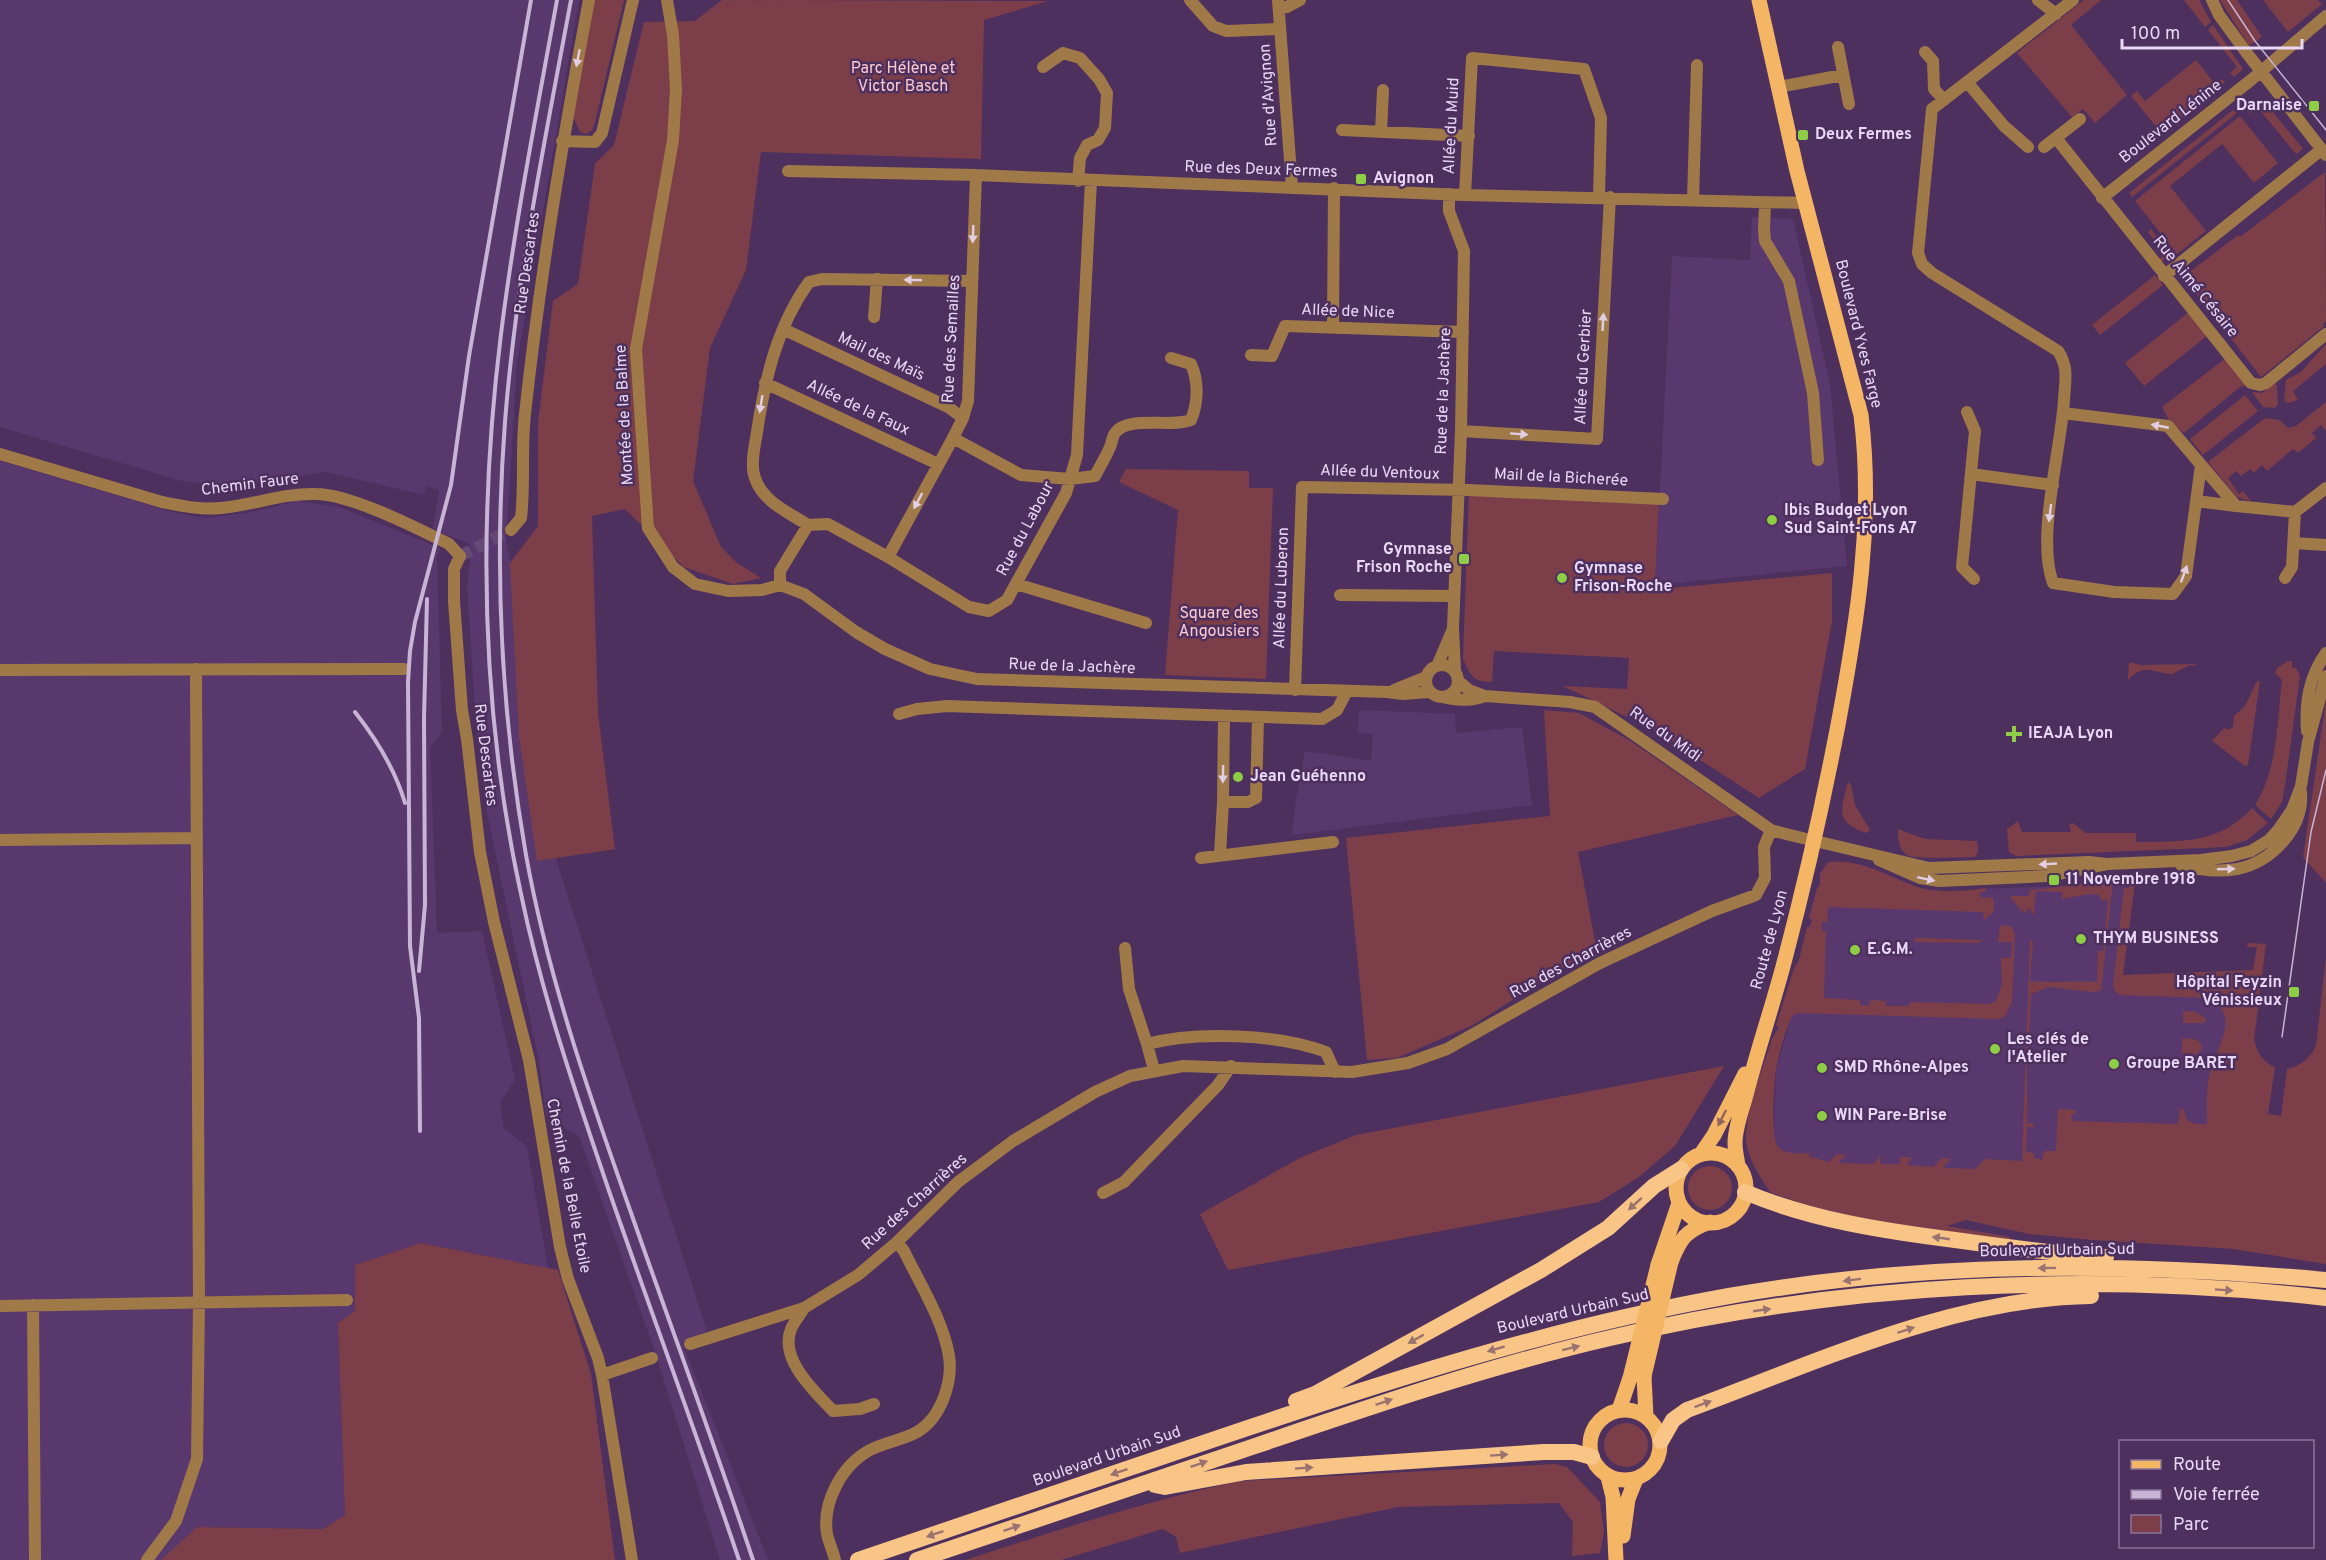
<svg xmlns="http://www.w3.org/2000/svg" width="2326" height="1560" viewBox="0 0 2326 1560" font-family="Overpass,sans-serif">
<rect width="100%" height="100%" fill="#4d305e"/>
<path fill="#59396d" d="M0 0H579L517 362 506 542 528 638 555 856 707 1331 682 1342 768 1560H720L655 1352 579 1136 546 1116 540 1066 485 803 475 709 467 584 470 564V544L433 529 439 490 426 486 424 495 326 472 235 486 209 485 182 481 0 427Z
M1752 217 1793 219 1830 384 1847 566 1655 585 1672 256 1750 260Z
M0 461 176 513 205 518 252 512 297 501 339 507 440 548 437 559 442 732 430 747 437 933 482 931 515 1080 500 1103 504 1128 527 1147 548 1268 420 1243 355 1265V1311L338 1323 345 1515 323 1529 198 1527 161 1560H0Z
M1359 710 1455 714 1456 733 1522 727 1532 805 1292 835 1296 799 1305 751 1371 761 1373 734 1358 733Z
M2133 883 2120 989 2260 997 2254 1039 2257 1052 2268 1064 2275 1067 2268 1114 2281 1116 2287 1069 2283 1150 2063 1192 1864 1169 1783 1155 1777 1146 1774 1134 1776 1071 1823 900 1979 906 1980 889Z"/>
<path fill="#7c3f49" d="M594 0H624L595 122 592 130 586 134 580 132 573 117Z
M722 0 1048 1 984 20 981 159 761 152 746 270 710 348 693 481 721 547 737 563 761 578 733 584 684 567 625 509 592 516 598 713 615 849 537 861 519 736 510 563 538 526V423L553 301 578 284 595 164 614 145 644 22 695 21Z
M2084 0H2101L2071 25 2127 95 2095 123 2083 109 2072 117 2017 53Z
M2184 0H2199L2211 22 2205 27Z
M2220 0H2237L2262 37 2249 46Z
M2263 0H2318L2322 4 2288 32Z
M2213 25 2243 69 2234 77 2230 73 2237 67 2208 30Z
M2196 60 2215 84 2223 79 2225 82 2170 127 2166 122 2158 129 2131 96 2137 91 2145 101Z
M2262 99 2303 149 2296 154 2258 108 2250 114 2248 111Z
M2233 110 2237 113 2132 197 2129 193Z
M2240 116 2278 163 2254 183 2222 144 2170 186 2206 231 2177 254 2135 201Z
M2325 172 2326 321 2323 323 2324 326 2261 377 2183 277 2238 235 2240 237Z
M2151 229 2171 255 2160 263 2158 260 2165 254 2148 232Z
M2155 275 2163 285 2100 335 2092 325Z
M2189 312 2207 336 2144 386 2125 363Z
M2326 344V364L2293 391 2298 400 2288 403 2284 401 2286 380 2301 372Z
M2226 358 2246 385 2240 387 2184 433 2170 422 2162 407Z
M2274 384 2277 385 2278 404 2275 408 2263 407 2252 392 2262 393Z
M2245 395 2258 411 2203 455 2190 439Z
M2326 402V431L2321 425 2312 433 2316 438 2298 453 2293 449 2267 471 2262 465 2254 473 2250 469 2241 476 2236 471 2228 478 2239 494 2243 491 2251 501 2237 497 2208 462 2265 418 2280 420 2288 428 2296 426Z
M1126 469 1249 471V488H1273L1266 679 1165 675 1178 510 1119 482Z
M1469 490 1659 499 1655 585 1671 588 1832 573V621L1805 769 1759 798 1646 725 1648 720 1632 712 1627 717 1563 686 1627 689 1629 658 1494 651 1492 682C1472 682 1470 675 1463 658Z
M2288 661H2292V667L2296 668 2300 676 2285 785 2282 802 2271 819 2255 805C2278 769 2277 721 2282 680L2275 673 2277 668Z
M2129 662 2141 665 2197 664 2192 666 2190 665 2172 674C2151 673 2146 662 2128 680Z
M2257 681H2260L2248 765 2245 766 2212 741 2224 728 2228 730 2233 727 2234 716 2245 706Z
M2326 701V883L2303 857Z
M1544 710 1579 713 1629 740 1738 815 1578 852 1596 947 1473 1025 1397 1058 1367 1060 1346 838 1550 816Z
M1848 781 1851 785 1855 805 1870 830 1866 833C1833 821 1842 810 1848 781Z
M2252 808 2268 823 2247 840 2226 847 2016 856 2009 852 2007 829 2018 821 2022 832H2071L2069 824 2073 823 2086 833H2136V842C2182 841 2218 845 2252 808Z
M1898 829 1925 839 1977 841 1978 851 1975 857C1962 857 1915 860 1907 855 1898 849 1898 838 1898 829Z
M1828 862C1862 858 1890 878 1921 888 1940 893 1967 891 1986 888V891L1980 893V897L1993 898C1996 910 1994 914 1984 920L1983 912 1828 907 1827 922H1822V931H1826L1824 998 1860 1000V1005L1869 1006 1870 1000 1886 1001V1006H1909L1910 1002 1990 1004 1996 1001 2002 985 2001 958H2011L2012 942H1998L2000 926 2006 925 2012 927 2015 935 2012 1002 2005 1016 1999 1019 1797 1013 1792 1016C1785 1032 1779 1052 1776 1070 1774 1082 1770 1141 1779 1148 1787 1155 1802 1153 1811 1153L1808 1156 1829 1162 1837 1154 1846 1155 1838 1163 1873 1164 1881 1156 1880 1164H1900V1157H1912L1907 1165 1933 1167 1942 1158 1951 1159 1944 1166 1945 1168 1975 1169 1985 1159 2022 1161 2030 941H2033L2030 981C2055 983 2074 981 2097 982L2098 951H2103L2108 900H2100V895L2090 894 2062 899V892L2036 891 2034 914 2031 913V909H2027V913L2020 910 2010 896H2029L2030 890C2058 889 2086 880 2113 880L2101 990 2093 992 2049 987 2031 994 2028 1054 2037 1055V1059H2027V1123L2034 1124V1127H2027L2026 1152 2034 1153V1158L2042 1160 2044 1151H2056L2058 1109 2076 1110 2075 1114 2071 1115 2072 1121 2178 1124 2180 1108 2184 1110 2187 1120 2196 1124H2207C2207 1108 2206 1092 2209 1077 2214 1049 2244 1016 2208 998L2120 995 2115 991 2113 985 2124 888H2129V884L2125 883 2126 877 2136 875 2123 975 2253 970 2257 947H2247L2248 943 2266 944 2254 1039C2257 1052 2262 1062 2275 1067L2268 1114 2281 1116 2287 1069C2301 1066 2310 1058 2316 1046L2326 956V1264L2234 1249 2093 1240 2029 1234 1966 1220 1947 1226 2010 1237V1240C1930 1228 1846 1222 1770 1192 1761 1178 1751 1164 1747 1147 1741 1121 1764 1066 1772 1039L1779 1027 1776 1026 1794 968 1799 960 1807 927H1810L1812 920 1809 918 1817 888 1820 885V874Z
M1915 938 1982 940 1979 943 1914 942Z
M2183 1011 2196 1012 2205 1018V1023H2183Z
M2182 1038C2192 1039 2202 1038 2202 1050L2195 1055H2182Z
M1724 1066 1675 1146 1639 1177 1599 1202 1228 1270 1200 1214 1300 1158 1356 1135Z
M1688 1188a22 22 0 1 1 44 0a22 22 0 1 1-44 0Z
M420 1243 558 1270 591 1374 615 1560H161L197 1527 323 1529 345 1515 338 1323 355 1311V1265Z
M1604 1445a22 22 0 1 1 44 0a22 22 0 1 1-44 0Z
M1555 1464 1567 1467 1600 1502 1604 1532 1600 1553 1572 1556 1573 1522 1559 1503 1398 1507 1180 1553 1176 1537 1163 1529 1061 1560H966C1056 1530 1147 1501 1240 1481Z"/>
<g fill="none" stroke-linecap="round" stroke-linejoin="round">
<path stroke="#644975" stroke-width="12" stroke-dasharray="12 6" stroke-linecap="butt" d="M460 556 511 530"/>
<path stroke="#a07949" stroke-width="12" d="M667 0 673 35 676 89 673 140 636 349 648 528 673 567 695 584 728 591 762 590 780 585
M1190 0 1213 26 1226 31 1280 29
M1278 0 1292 187
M2038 0 2056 14
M2073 0 1932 109 1918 253 1922 264 1932 273 2058 351C2069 367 2065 382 2064 400 2061 450 2036 538 2053 583L2114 592 2173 594 2186 576 2201 465
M2212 0 2219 15 2246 52 2326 155
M1279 8 1287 7 1300 0
M1838 47 1849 104
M1925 52 1933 61 1934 89 1944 100
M1043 67 1063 53 1080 58 1099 79 1107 93 1105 128 1098 140 1087 145 1080 158 1078 181
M1967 82 2004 126 2028 147
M1778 87 1843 75
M1342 130 1469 136
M1381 132 1383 90
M2056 138 2251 383 2260 385 2266 383 2326 334
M562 141 595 142 602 133 633 0
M2044 147 2080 119
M788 171 976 175 1465 195 1805 203
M1449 194V211L1464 251 1461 431 1453 628 1455 671
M1465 195 1472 58 1584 69 1601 118 1599 197
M2102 198 2251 80 2326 16
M1693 200 1697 65
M1765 203 1764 230 1765 241 1789 281 1813 393 1818 460
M2164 276 2321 150
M874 317 877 279
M1333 328 1334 188
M783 329 948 407 963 418
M1251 355 1272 356 1285 326 1463 332
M765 383 938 464
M1967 412 1975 431 1962 567 1974 579
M2063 413 2168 426 2236 506 2295 512 2326 488
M1461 431 1597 439 1610 197
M953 438 1021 475 1070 479 1095 476C1100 466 1106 457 1110 447 1112 443 1112 437 1115 433 1128 415 1171 428 1191 420 1198 403 1199 382 1191 364L1171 358
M0 454 162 502C182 506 201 510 221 508 253 505 284 493 316 494 350 494 417 528 449 544L460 556 454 569V601L462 710 467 739 480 852 494 922 529 1060 560 1247 568 1279 598 1358 602 1375 632 1560
M1971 474 2053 485
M2196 501 2236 506
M808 525C788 512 763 502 755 478 750 465 755 445 757 432 765 379 777 326 809 282L822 279 972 281
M511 530 521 518C525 483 521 448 525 414 540 275 563 137 589 0
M2294 543 2326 545
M888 557 953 438 963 418 968 401 976 175
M2285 578 2292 567 2295 512
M1016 584 1146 623
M780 585V571L808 525 828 524 888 557 969 607 989 611 1007 600 1066 493 1077 455 1091 181
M780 585 804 594 856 632 885 649 930 669 977 679 1387 692 1403 694 1429 692
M1340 595 1454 596
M1426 681a16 16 0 1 1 32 0a16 16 0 1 1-32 0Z
M1437 666 1452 631
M0 670 404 669
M1458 681 1469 690 1485 696 1570 702 1595 707 1771 830 1790 835 1929 868 2089 862 2107 864
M1295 690 1302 487 1469 490 1663 499
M1394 690 1426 677
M1446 698C1460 701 1471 701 1485 696
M899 714 917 709 947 706 1322 719 1337 710 1347 691
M1224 716 1223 802H1248L1256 798 1258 717
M2307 731C2305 702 2309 677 2326 653
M0 840 197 838
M1220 855 1223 802
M1201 858 1333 842
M1879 860 1920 878 1939 881 2048 876 2107 864 2201 860 2232 856 2251 851 2269 840 2279 829 2292 810 2301 786 2308 742 2326 676
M2181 865C2198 870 2219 872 2237 869 2272 862 2304 828 2301 792
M1125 948 1129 989 1147 1044
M1154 1070 1147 1044C1196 1031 1279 1034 1326 1052L1335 1072
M1103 1193 1124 1182 1218 1085 1231 1066
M33 1305 35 1560
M0 1306 347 1300
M804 1308C800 1315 794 1322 791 1329 779 1359 814 1391 833 1411L860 1409 874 1404
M690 1344 804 1308 858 1275 897 1242 958 1182 1013 1141 1095 1092 1130 1076 1183 1066 1352 1072 1408 1063 1447 1049 1600 963 1712 911 1756 895 1765 878 1764 847 1771 830
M602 1375 652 1358
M147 1560 176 1521 197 1459 199 1303 196 669
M835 1560C833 1551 829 1543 827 1534 822 1502 842 1465 870 1450 885 1442 903 1440 917 1432 941 1418 953 1382 949 1356 943 1320 920 1284 904 1251L897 1242"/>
<path stroke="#f4b565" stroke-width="15" d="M1676 1188a35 35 0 1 1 70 0a35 35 0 1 1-70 0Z
M1701 1154 1714 1135 1745 1074
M1738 1166C1737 1158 1735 1151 1735 1143 1735 1127 1742 1110 1746 1095 1758 1048 1774 1002 1786 955 1806 879 1823 803 1838 725 1857 623 1874 520 1861 415L1797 171 1759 0
M1671 1262C1680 1239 1685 1231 1710 1222
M1658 1265 1679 1203
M1644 1376 1646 1417
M1590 1445a35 35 0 1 1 70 0a35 35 0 1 1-70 0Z
M1619 1410 1630 1378
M1608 1477 1613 1497 1616 1560
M1623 1536 1628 1499 1636 1479"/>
<path stroke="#f8c587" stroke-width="16" d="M1745 1192C1811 1220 1884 1231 1955 1240 2005 1247 2056 1254 2106 1257
M1296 1401 1315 1394 1541 1270 1608 1228 1654 1186 1681 1169
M1661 1441 1673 1420 1687 1410C1815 1363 1953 1298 2091 1296
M1155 1485 1165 1487 1246 1472 1544 1452H1574L1592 1457
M858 1560C978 1519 1098 1479 1218 1438 1386 1381 1554 1327 1729 1296 1927 1261 2126 1262 2326 1280
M917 1560C1030 1522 1142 1484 1255 1446 1372 1406 1489 1366 1610 1338 1843 1283 2089 1271 2326 1298"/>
<path stroke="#c8b4d5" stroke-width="1.5" d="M2228 0 2255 41 2326 130
M2282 1037 2311 832 2326 770"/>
<path stroke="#c8b4d5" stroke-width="4" d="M557 0C537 111 515 222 501 334 478 519 481 711 521 894 542 995 575 1091 608 1188 651 1312 697 1435 739 1560
M571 0C545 140 516 280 505 422 494 566 501 712 526 855 548 977 589 1094 630 1210 671 1327 714 1443 753 1560
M355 712C377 740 395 769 405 803
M419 971 425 905 424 718 427 599
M420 1131 419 1018 410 946 408 682 410 651 415 622 451 485 469 356 531 0"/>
<path stroke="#f4b565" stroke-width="15" d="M1644 1376 1671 1262
M1630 1378 1658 1265"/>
</g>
<defs><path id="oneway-solid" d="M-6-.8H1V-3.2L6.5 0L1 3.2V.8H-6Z" transform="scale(1.5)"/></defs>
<g fill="#e2cee4">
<use href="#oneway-solid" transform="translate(578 58) rotate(101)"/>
<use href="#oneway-solid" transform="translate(973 234) rotate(92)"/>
<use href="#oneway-solid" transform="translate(913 280) rotate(-179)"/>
<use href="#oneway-solid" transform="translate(1603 322) rotate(-87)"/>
<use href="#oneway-solid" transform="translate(761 404) rotate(99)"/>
<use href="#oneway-solid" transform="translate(2160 426) rotate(-169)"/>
<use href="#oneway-solid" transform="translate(1519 434) rotate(4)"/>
<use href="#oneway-solid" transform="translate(918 501) rotate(118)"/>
<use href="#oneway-solid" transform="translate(2050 513) rotate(97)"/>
<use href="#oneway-solid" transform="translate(2184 574) rotate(-70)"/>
<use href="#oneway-solid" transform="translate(1223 774) rotate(91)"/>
<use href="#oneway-solid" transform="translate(2048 864) rotate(177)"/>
<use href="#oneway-solid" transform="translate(2226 869) rotate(-2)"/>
<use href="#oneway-solid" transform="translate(1926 879) rotate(12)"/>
</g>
<use fill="#906561" href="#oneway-solid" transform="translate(1722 1118) rotate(117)"/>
<g fill="#9a7370">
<use href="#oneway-solid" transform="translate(1635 1204) rotate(138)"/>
<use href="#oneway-solid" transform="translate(1941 1238) rotate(-172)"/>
<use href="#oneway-solid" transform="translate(2047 1268) rotate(179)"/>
<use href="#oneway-solid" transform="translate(1852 1280) rotate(173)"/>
<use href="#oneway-solid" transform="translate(2224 1290) rotate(4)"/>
<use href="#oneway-solid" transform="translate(1762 1310) rotate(-8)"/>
<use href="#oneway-solid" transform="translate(1906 1330) rotate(-18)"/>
<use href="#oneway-solid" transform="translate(1416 1339) rotate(151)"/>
<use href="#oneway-solid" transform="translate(1571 1348) rotate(-14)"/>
<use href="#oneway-solid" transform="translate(1496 1349) rotate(164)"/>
<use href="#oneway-solid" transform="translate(1384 1402) rotate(-19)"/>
<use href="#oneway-solid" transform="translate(1703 1404) rotate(-20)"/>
<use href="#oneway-solid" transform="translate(1499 1455) rotate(-4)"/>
<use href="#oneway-solid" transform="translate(1199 1464) rotate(-19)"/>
<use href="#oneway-solid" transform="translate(1304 1468) rotate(-4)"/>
<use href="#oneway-solid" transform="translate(1119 1472) rotate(161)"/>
<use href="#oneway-solid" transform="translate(1012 1528) rotate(-19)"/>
<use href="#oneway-solid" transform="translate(935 1534) rotate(161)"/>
</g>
<g fill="#8dce44" stroke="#4d305e" stroke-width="2">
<rect x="2308" y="100" width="12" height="12" rx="3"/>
<rect x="1797" y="129" width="12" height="12" rx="3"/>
<rect x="1355" y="173" width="12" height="12" rx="3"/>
<circle cx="1772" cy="520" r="6"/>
<rect x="1458" y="553" width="12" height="12" rx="3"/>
<circle cx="1562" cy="578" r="6"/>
<path d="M2011 725h6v6h6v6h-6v6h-6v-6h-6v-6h6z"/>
<circle cx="1238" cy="777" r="6"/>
<rect x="2048" y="874" width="12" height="12" rx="3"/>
<circle cx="2081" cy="939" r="6"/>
<circle cx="1855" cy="950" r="6"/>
<rect x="2288" y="986" width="12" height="12" rx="3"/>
<circle cx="1995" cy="1049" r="6"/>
<circle cx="2114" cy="1064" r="6"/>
<circle cx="1822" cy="1068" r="6"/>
<circle cx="1822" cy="1116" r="6"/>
</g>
<g text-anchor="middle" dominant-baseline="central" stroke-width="5" stroke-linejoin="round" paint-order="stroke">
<g font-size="16" fill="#fecacf" stroke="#4d305e">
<text x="903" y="69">Parc Hélène et<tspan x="903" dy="18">Victor Basch</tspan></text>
<text x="1219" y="614">Square des<tspan x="1219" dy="18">Angousiers</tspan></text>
</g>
<g font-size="16" fill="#e9d8f5" stroke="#4d305e">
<text transform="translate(1269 95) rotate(-94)">Rue d'Avignon</text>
<text transform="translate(2171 122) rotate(-38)">Boulevard Lénine</text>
<text transform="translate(1452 126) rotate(-87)">Allée du Muid</text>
<text transform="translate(1261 170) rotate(2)">Rue des Deux Fermes</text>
<text transform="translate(528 263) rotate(-82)">Rue Descartes</text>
<text transform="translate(2195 287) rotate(51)">Rue Aimé Césaire</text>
<text transform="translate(1348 312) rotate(2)">Allée de Nice</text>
<text transform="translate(1858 334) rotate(76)">Boulevard Yves Farge</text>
<text transform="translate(952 339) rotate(-87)">Rue des Semailles</text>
<text transform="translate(881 357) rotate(25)">Mail des Maïs</text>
<text transform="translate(1584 367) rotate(-87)">Allée du Gerbier</text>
<text transform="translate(1444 391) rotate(-88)">Rue de la Jachère</text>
<text transform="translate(858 408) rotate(25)">Allée de la Faux</text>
<text transform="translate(625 415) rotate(-93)">Montée de la Balme</text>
<text transform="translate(1380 473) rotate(2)">Allée du Ventoux</text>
<text transform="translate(1561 478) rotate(3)">Mail de la Bicherée</text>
<text transform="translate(250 485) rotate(-7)">Chemin Faure</text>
<text transform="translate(1026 529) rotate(-62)">Rue du Labour</text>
<text transform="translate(1282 588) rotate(-88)">Allée du Luberon</text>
<text transform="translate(1072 667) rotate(2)">Rue de la Jachère</text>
<text transform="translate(1665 735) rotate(35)">Rue du Midi</text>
<text transform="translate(485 755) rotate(83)">Rue Descartes</text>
<text transform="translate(1770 940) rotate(-75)">Route de Lyon</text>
<text transform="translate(1571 963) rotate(-28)">Rue des Charrières</text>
<text transform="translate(568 1186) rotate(79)">Chemin de la Belle Etoile</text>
<text transform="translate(915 1202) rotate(-42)">Rue des Charrières</text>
<text transform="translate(2057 1251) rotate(-1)">Boulevard Urbain Sud</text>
<text transform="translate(1573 1312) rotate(-13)">Boulevard Urbain Sud</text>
<text transform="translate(1107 1457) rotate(-19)">Boulevard Urbain Sud</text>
</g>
<g font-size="16" font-weight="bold" fill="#e9d8f5" stroke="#4d305e" text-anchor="start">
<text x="2302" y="106" text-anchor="end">Darnaise</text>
<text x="1815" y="135">Deux Fermes</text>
<text x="1373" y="179">Avignon</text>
<text x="1784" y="511">Ibis Budget Lyon<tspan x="1784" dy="18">Sud Saint-Fons A7</tspan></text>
<text x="1452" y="550" text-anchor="end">Gymnase<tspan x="1452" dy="18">Frison Roche</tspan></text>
<text x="1574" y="569">Gymnase<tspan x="1574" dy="18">Frison-Roche</tspan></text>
<text x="2028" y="734">IEAJA Lyon</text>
<text x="1250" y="777">Jean Guéhenno</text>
<text x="2066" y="880">11 Novembre 1918</text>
<text x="2093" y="939">THYM BUSINESS</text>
<text x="1867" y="950">E.G.M.</text>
<text x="2282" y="983" text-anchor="end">Hôpital Feyzin<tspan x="2282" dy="18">Vénissieux</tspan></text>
<text x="2007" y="1040">Les clés de<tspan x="2007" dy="18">l'Atelier</tspan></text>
<text x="2126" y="1064">Groupe BARET</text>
<text x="1834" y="1068">SMD Rhône-Alpes</text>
<text x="1834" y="1116">WIN Pare-Brise</text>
</g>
</g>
<rect x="2119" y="1440" width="195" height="108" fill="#4d305e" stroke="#8b739a" stroke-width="1.5"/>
<rect x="2131" y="1460" width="30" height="9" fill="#f4b565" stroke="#8b739a" stroke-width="1.5"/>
<text x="2173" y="1470" font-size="18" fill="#e9d8f5">Route</text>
<rect x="2131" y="1490" width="30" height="9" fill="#c8b4d5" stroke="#8b739a" stroke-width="1.5"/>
<text x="2173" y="1500" font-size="18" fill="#e9d8f5">Voie ferrée</text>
<rect x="2131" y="1515" width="30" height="18" fill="#7c3f49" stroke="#8b739a" stroke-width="1.5"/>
<text x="2173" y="1530" font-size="18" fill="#e9d8f5">Parc</text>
<path d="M2122 39v9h180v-9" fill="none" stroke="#e9d8f5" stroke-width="3"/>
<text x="2131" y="39" font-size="18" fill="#e9d8f5" stroke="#4d305e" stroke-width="4.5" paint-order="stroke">100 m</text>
</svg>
